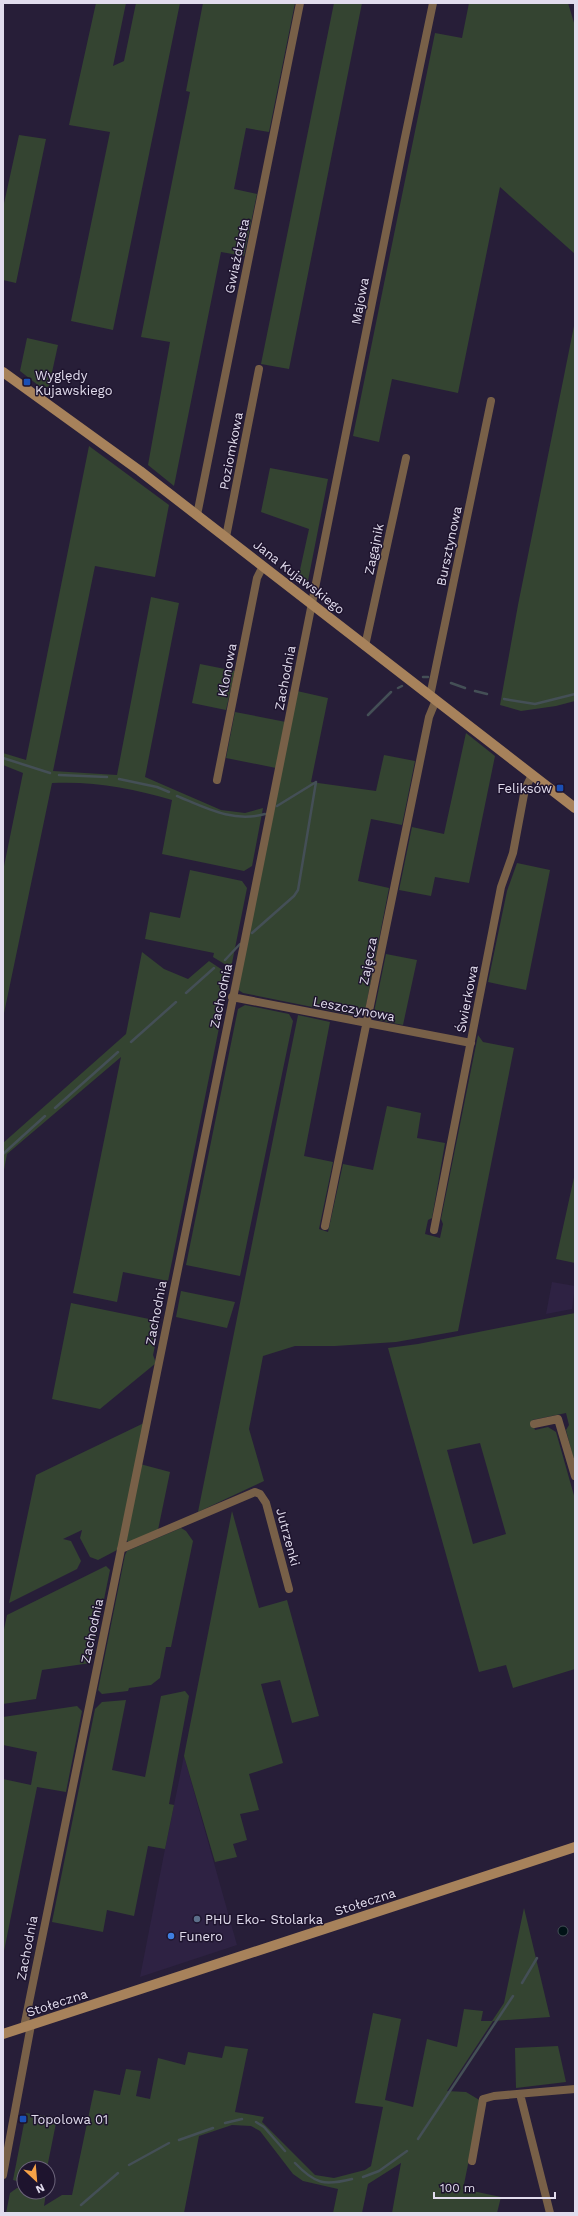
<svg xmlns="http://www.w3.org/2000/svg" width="578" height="2216" viewBox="0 0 578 2216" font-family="'Work Sans',sans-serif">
<rect width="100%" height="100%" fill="#271e38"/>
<path fill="#2e2243" d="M552 1282 575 1286 572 1309 546 1314Z
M184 1756 237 1945 140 1977 165 1849Z"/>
<path fill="#344431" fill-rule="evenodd" d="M96 3H126L113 66 124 61 136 3H180L113 330 71 321 110 132 69 125Z
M203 3H295L269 132 246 128 234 189 257 194 244 256 221 252 174 486 148 465 170 342 141 337 190 92 186 91Z
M334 3H362L289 369 261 364Z
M469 3H568L575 26V254L500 187 458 393 392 379 379 442 353 436 435 33 462 38Z
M19 135 46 139 16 283 3 280V208Z
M575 321V701L556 706 521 711 500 705 518 605Z
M27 338 58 345 49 386 43 389 20 371Z
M89 446 169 505 155 577 95 566 53 771 117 775 151 597 179 603 145 777 221 810 245 813 263 808 252 866 244 871 162 854 172 800C132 788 94 781 52 783L3 1018V871L23 773 3 765V753L26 760Z
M270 468 328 479 307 586 298 579 309 529 261 512Z
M200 664 235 671 226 710 192 703Z
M297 691 328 698 311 782 376 791 384 755 415 761 402 825 371 819 358 881 389 888 365 1011 357 1016 243 993 237 989Z
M235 712 286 722 276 768 226 758Z
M466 733 495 756 469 883 435 877 431 896 399 890 412 827 444 834Z
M517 863 550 870 526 990 488 982 507 891Z
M190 870 242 881 247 888 231 968 213 957 214 953 145 939 150 912 180 918Z
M142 952 164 969 188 979 209 961 230 975 228 981 221 986 218 1000 223 1008 168 1281 123 1272 117 1302 73 1293 121 1057 7 1154 3 1175V1143L126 1034Z
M386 954 417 960 403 1025 378 1020 374 1012Z
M245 1005 289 1014 293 1021 240 1276 186 1265 238 1009Z
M298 1015 330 1022 304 1156 333 1162 319 1229 328 1232 343 1164 373 1170 387 1106 421 1113 417 1138 445 1143 432 1218 428 1220 425 1234 440 1238 443 1224 441 1219 478 1035 483 1042 514 1048 458 1331 396 1342 335 1346H295L263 1356 249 1429 264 1481 198 1512Z
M575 1173V1263L556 1259Z
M181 1291 235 1302 227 1328 176 1317Z
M71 1303 154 1320 159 1327 153 1355 156 1363 100 1409 52 1399Z
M575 1313V1464L566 1430 569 1425 566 1413 532 1420 535 1430 548 1427 556 1432 575 1499V1669L513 1688 506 1665 479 1672 388 1348 418 1344ZM480 1443 506 1534 473 1544 447 1450Z
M144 1423 119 1549 98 1560 90 1557 80 1538 82 1530 63 1539 71 1541 81 1561 77 1569 9 1603 36 1475Z
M140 1464 170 1472 158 1530 129 1543 126 1539Z
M232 1511 259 1608 287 1600 319 1716 292 1723 280 1680 261 1684 283 1763 249 1774 259 1810 240 1814 247 1840 233 1844 237 1857 215 1862 184 1756Z
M181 1528 186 1531 193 1541 171 1647H166L160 1678 151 1685 129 1688 128 1691 102 1694 98 1690 125 1555 127 1551Z
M106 1566 110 1570 91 1663 42 1670 36 1699 3 1704V1634L7 1615Z
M185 1691 189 1696 169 1804 174 1805 165 1849 148 1846 134 1916 107 1910 103 1932 52 1922 95 1709 102 1702 126 1700 112 1770 145 1777 161 1696Z
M77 1706 82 1711 66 1792 37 1787 3 1956V1779L31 1785 37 1752 3 1745V1717Z
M524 1908 550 2017 493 2021 447 2091 466 2092 481 2101 463 2189 501 2197 497 2213H392L401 2163 368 2184 362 2213H333L338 2189 303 2181 293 2174 260 2131 251 2126 232 2125 199 2136 184 2213H6L10 2193 17 2188 24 2189V2192L46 2193 44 2206 62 2195H72L94 2090 120 2095 126 2069 141 2071 136 2096 150 2099 158 2058 185 2065 188 2052 222 2058 225 2046 248 2049 235 2112 264 2117 262 2122 315 2175 334 2178 365 2170 371 2166 383 2107 355 2103 373 2013 401 2019 385 2100 413 2107 427 2039 457 2047 464 2009 483 2011 481 2021H492L504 2003Z
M558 2046 566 2082 516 2088 515 2048Z
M26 2113 57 2118 47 2168H24V2183L13 2180Z"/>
<path fill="#001216" stroke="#444f56" d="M558 1931a5 5 0 1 1 10 0a5 5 0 1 1-10 0Z"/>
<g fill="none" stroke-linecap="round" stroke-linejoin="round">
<path stroke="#444f56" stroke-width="2.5" d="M423 677H428
M451 683 465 688
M398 688 402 686
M475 691 487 694
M504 699 535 704 575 694
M368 715 391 692
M3 758 50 773
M59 775 107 777
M119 779 157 787 169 792
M177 796C206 808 233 823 265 814
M277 806 316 782
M252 933 294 896 298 890 316 782
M225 960 240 944
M186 993 214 968
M131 1042 176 1002
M55 1108 118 1052
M3 1154 45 1116
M522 1983 537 1958
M256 2122 264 2127 285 2151
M225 2123 242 2119
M418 2139 513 1996
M179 2140 213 2128
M295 2163C315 2184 324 2186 352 2179
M129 2165 169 2143
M363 2177 379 2171 407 2151
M81 2205 118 2173"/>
<path stroke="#786048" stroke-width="8" d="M197 515 300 3
M226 537 259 369
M365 646 406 458
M430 696 491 401
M217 780 257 578 263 566
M232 997 471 1043
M325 1226 429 717 436 700
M434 1230 501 887 513 853 525 789 532 775
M534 1424 558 1419 575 1476
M121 1549 255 1492 260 1494 266 1503 289 1589
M24 2027 243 949 404 142 433 3
M520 2094 550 2213
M472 2161 483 2099 494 2096 575 2089
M3 2175 31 2025"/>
<path stroke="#a7825b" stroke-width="10" d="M3 372 140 471 575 808
M3 2034 575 1847"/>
</g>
<g fill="#1a4fb4" stroke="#1e142e" stroke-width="1.5">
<rect x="23" y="378" width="8" height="8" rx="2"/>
<rect x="556" y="784" width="8" height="8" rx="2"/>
<rect x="19" y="2115" width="8" height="8" rx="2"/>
</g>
<circle fill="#5c6f8a" stroke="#1e142e" stroke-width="1.5" cx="197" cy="1919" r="4"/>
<circle fill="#3f7fe0" stroke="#1e142e" stroke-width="1.5" cx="171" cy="1936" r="4"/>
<g text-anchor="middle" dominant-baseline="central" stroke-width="3" stroke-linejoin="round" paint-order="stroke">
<g font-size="13" fill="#e1dced" stroke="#1e142e">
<text transform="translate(237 256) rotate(-78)">Gwiaździsta</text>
<text transform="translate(360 301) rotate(-79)">Majowa</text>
<text transform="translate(231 451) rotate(-79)">Poziomkowa</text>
<text transform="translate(449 546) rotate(-78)">Bursztynowa</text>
<text transform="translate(374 549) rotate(-78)">Zagajnik</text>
<text transform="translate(299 577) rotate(38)">Jana Kujawskiego</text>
<text transform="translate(227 670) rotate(-79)">Klonowa</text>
<text transform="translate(285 678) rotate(-79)">Zachodnia</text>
<text transform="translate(368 961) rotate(-79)">Zajęcza</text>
<text transform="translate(221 996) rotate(-78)">Zachodnia</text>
<text transform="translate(467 999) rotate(-79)">Świerkowa</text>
<text transform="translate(354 1009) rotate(11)">Leszczynowa</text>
<text transform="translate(156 1313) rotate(-79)">Zachodnia</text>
<text transform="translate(288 1537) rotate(75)">Jutrzenki</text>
<text transform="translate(92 1631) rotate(-78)">Zachodnia</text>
<text transform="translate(365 1902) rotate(-18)">Stołeczna</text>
<text transform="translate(27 1948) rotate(-79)">Zachodnia</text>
<text transform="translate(57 2003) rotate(-18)">Stołeczna</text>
</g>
<g font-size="13" fill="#e1dced" stroke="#1e142e" text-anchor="start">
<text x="35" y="375">Wyględy<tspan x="35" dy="15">Kujawskiego</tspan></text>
<text x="552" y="788" text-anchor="end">Feliksów</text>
<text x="205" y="1919">PHU Eko- Stolarka</text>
<text x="179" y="1936">Funero</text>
<text x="31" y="2119">Topolowa 01</text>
</g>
</g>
<rect width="578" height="2216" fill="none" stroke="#e1dced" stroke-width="8"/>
<g transform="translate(36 2180) rotate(154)"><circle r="19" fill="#1e142e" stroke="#6c647a"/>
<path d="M0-3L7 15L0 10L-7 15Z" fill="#f6a247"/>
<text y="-6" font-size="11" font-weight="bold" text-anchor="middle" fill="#e1dced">N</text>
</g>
<path d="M434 2192v6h121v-6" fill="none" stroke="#e1dced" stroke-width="2"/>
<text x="440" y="2192" font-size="12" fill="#e1dced" stroke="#1e142e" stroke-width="3" paint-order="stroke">100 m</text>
</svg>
